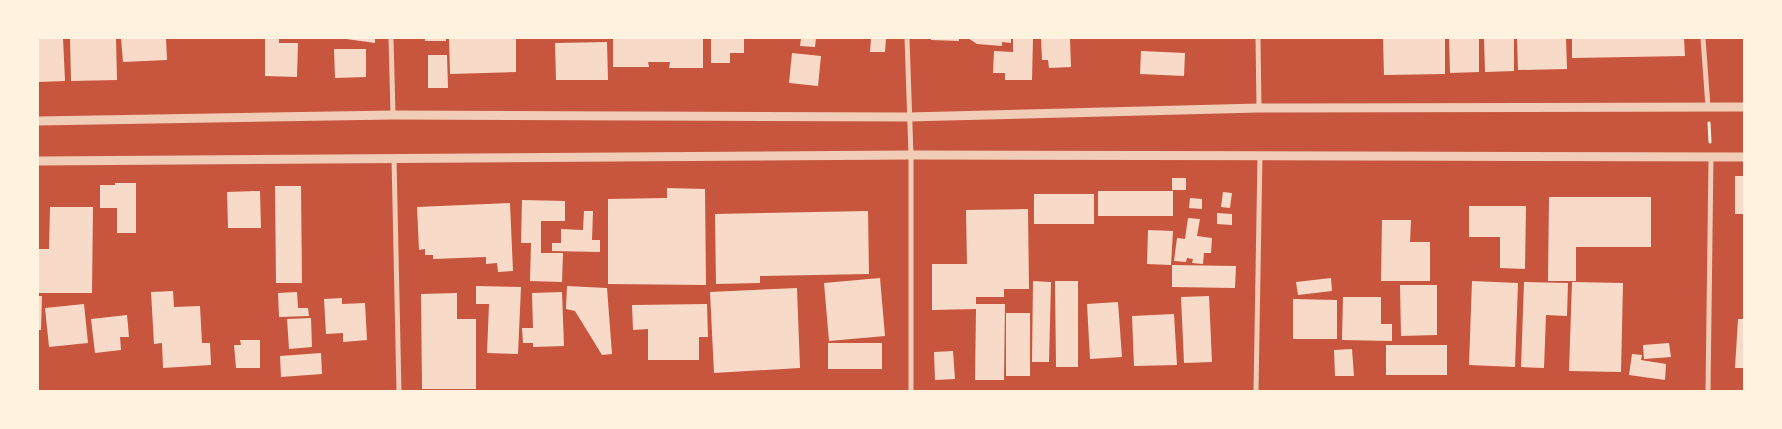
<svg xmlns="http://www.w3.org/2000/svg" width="1782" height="429" viewBox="0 0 1782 429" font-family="'Public Sans',sans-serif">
<rect width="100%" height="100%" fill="#c8553d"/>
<path fill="#f7dbc8" d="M38 38H63L65 81 38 82Z
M70 38H116L117 80 71 81Z
M121 38H166L167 60 123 62Z
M265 38H279V43H298L297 77 265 76Z
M339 38H375V43Z
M425 38H446V41H425Z
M449 38H516V72L450 74Z
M613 38H703V68H669L670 62H648L649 67H613Z
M711 38H744V53H730V63H711Z
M801 38H816L815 47 800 46Z
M871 38H886L885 52H870Z
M931 38H959V41L931 40Z
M968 38H1011V43L1002 42V46L977 44Z
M1013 38H1033L1032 80H1005V73H993L994 51 1013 52Z
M1041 38H1070L1071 67 1049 68 1048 60H1042Z
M1383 38H1445V74L1384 75Z
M1449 38H1479V72L1450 73Z
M1484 38H1514V71L1485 72Z
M1517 38H1566L1567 69 1518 70Z
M1572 38H1684L1685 56 1572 58Z
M607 42 608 80H556L555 43Z
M334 49H366V77L335 78Z
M1141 51 1185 53 1184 76 1140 74Z
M792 53 821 56 818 86 789 83Z
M428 55H447L448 88H428Z
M1735 176H1744V214H1735Z
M1172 178H1186V190H1172Z
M115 183H136V233H117V208H100V185H115Z
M275 186H301L302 283H276Z
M667 188 705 189 706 285 608 284V199L667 198Z
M260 191 261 228H228L227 192Z
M1098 191H1173V216H1098Z
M1223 192 1232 193 1230 208 1221 207Z
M1034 194H1094V224H1034Z
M1549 197H1651V247H1576V281H1548Z
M1190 198 1202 199V209L1189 208Z
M522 200 565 201V221H541V253H563L562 282 530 281 531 243H521Z
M510 203 513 271 498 272 497 263 486 264V257L433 259V255H425V249L419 250 417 207Z
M1469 206H1526L1525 269 1500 268V237H1469Z
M50 207H93L92 293H38V249H49Z
M1028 209 1029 289H1004V297H976V304H1005L1004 380H975L976 309 932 310V264H967L966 210Z
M584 211H593L592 240H600V252L552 251V243H561V229L583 230Z
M868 211 869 274 760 276V283L716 284 715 214Z
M1217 213 1232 214V225L1217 224Z
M1188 218 1200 219 1197 236 1212 238 1211 253H1204L1203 264 1192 263 1193 259 1187 258 1186 262 1174 261 1177 238 1185 239Z
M1382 220H1411L1410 242H1430V281H1381Z
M1148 230 1173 231 1171 265 1147 264Z
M1172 265 1236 266 1235 288 1172 287Z
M880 278 885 336 829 341 824 283Z
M1331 278 1332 291 1298 295 1296 282Z
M1033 281 1051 282 1049 362H1032Z
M1055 281H1078V367H1056Z
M1472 281 1518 283 1515 367 1469 365Z
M1524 282 1568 283 1567 316 1546 315 1544 368 1521 367Z
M1572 282 1623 283 1621 372 1569 371Z
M1400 285H1437V335L1401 336Z
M476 286 521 287 518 354 487 353 489 304H476Z
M567 286 607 288 612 354 602 355 575 311 566 309Z
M797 288 800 368 714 373 710 292Z
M173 291 174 307 200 306 202 343H210L211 365 163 368 162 343 154 344 151 292Z
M297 292 298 308H308L309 316 279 317 278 293Z
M562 292 564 346 533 347V343H523L522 328H533L532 293Z
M457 293V319H476V389H422L421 294Z
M38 296H42L41 330H38Z
M1209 296 1212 362 1184 363 1181 297Z
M1343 297H1381V324H1392V341L1342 340Z
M342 298V304L365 303 367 340 343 342V333L326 334 324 299Z
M1293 299 1337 300V339H1293Z
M1118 302 1122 357 1090 359 1087 304Z
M84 304 88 343 49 347 45 308Z
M707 304 708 337H699V360H648V329L633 330 632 305Z
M1006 313H1030V376H1006Z
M1174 314 1177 365 1134 366 1132 316Z
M127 315 129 337H120L121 350 95 353 91 319Z
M311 318 312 347 289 349 287 319Z
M1738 319H1744V368H1735Z
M240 340H260V368H236L234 345H241Z
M828 343H882V369H828Z
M1669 343 1671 357 1644 359 1643 345Z
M1386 345H1447V375H1386Z
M1352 349 1354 376H1335L1334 350Z
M953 351 955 379 935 380 934 352Z
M321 353 322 374 281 377 280 356Z
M1632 354 1642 355 1641 360 1666 364 1665 380 1629 375Z"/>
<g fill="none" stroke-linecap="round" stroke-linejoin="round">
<path stroke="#fff3e0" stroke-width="3" d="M1709 123 1710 142"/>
<path stroke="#f1ccb7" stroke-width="5" d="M391 38 393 115
M907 38 911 155V392
M1258 38 1259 108
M1703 38 1708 107
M394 158 399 392
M1256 392 1260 155
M1708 392 1711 157"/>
<path stroke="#f1ccb7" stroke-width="9" d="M38 121 393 115 908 117 1259 108 1744 107
M38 161 911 155 1744 157"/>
</g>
<rect width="1782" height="429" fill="none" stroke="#fff3e0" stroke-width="78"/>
</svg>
